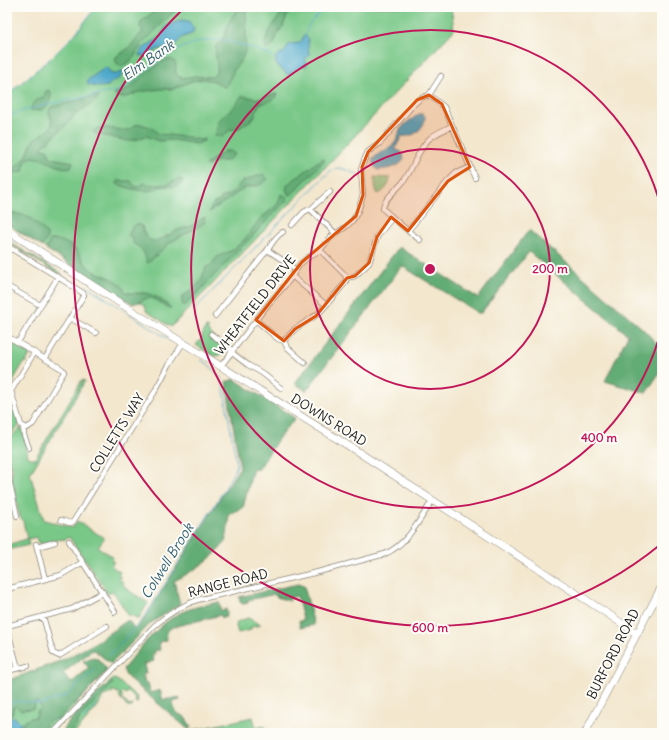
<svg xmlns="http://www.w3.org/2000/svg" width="669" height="740" viewBox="0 0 669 740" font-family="Delius,sans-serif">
<rect width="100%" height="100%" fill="#fdfcf7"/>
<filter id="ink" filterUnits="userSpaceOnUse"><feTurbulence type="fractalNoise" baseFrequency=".025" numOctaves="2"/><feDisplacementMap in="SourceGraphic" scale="8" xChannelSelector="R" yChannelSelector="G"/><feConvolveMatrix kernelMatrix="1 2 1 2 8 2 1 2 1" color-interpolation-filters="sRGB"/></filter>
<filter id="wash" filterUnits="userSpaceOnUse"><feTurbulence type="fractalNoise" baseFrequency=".012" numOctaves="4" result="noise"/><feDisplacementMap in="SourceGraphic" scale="16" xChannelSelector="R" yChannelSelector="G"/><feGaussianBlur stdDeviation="0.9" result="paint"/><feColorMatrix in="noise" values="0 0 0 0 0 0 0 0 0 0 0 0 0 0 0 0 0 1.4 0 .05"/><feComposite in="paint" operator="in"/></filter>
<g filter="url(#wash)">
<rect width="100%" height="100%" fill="#f3e7ce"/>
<path fill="#79c888" stroke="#4a7252" d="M96 7H451L454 30 337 155 171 327 146 311V307C142 302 138 300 133 304L7 224V95L52 57 75 34Z
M374 177 390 178C390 185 384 192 378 194L376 191Z
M7 241 62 274 61 275H58L55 272 7 242Z
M206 327 209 328 207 330 214 337 213 340 217 344 220 342 228 349C224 353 220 356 214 356L196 345 201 339Z
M7 341 30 354 26 362H24L14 379V381L11 387 7 388V362L10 358 9 351 7 350Z
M82 380 85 381 30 474 44 520 73 528 77 521 104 538 98 547 113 557 111 561 114 562 111 566 120 572 118 576 121 577 119 580 124 582 123 585 128 589V590L148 603 138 620 135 617 128 615 113 591 107 594 105 589 97 577 95 576 94 573 86 560 84 559 69 537 63 540 62 539 39 544 37 537 28 539 29 545 7 550V545L27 539 23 521 20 517 17 507 18 505 14 494 15 492 13 485 11 484C10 480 11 479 12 475 13 468 10 462 7 456L9 454 7 441 21 427 26 442 28 457 35 459Z
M10 389 12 400 11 402 20 425 7 438V391Z
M248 618 261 625 251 627V630L238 633 236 626 237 622Z
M55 663 71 683 106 671V668L107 671 63 718 51 733H7V681Z
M113 679 117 680 137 697 138 703H137L135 702 136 699 128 692 125 694 123 692 121 694 123 696 121 699 130 706 133 705 132 707H127L119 696 120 694 112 690V693L103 696 98 706 75 733H72L81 716 113 684 111 681Z
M253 717 256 728 264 726 266 733H192L190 731Z"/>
<path fill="#62ac74" stroke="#3f6448" d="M160 7H179L142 44 132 60 123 66H119L115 60 116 57 129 48 143 31 140 27 141 22Z
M241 7H244L246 10V49L242 59 235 68 226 87H224L214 81 202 79 192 81 173 89H160L140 92 124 98 118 97 114 94C117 91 121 93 125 91 135 85 161 56 172 60 178 62 175 68 176 73L178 76 183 78 194 76 212 77C223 68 213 57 216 47 218 42 223 40 224 37 228 25 231 15 241 7Z
M286 7H295L287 16 283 26 278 33 274 44 270 48 266 49C261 38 280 16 286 7Z
M49 90 51 92C52 104 44 113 31 110 31 102 39 99 45 96V92Z
M275 94H277L275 98 270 101 259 104 254 118 239 128 230 130 222 137 215 136 218 127 217 126C221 115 229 112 236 104 239 101 239 99 242 96L260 99Z
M96 96 99 97 98 99 74 116 68 123 40 149H47L50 156 52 158 73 162 71 167C55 173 26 139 23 172L15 173 7 179V175L26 157 33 140 45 132 51 126 52 122 49 112 51 107Z
M140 124 151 127 159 134 187 137 199 140 204 139V141L197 144 173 140 159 141 146 136 138 139 128 141 96 134 93 132V131C100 124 119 131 129 130L135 125Z
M225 151H230L235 154 227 161H217L208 166 205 165Z
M323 158 325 160 291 195 288 194 286 189 288 184Z
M263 174 268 179 260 185 245 188 209 212 214 203 222 200 220 198C232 195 234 192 241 182Z
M178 179H181L183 182C175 190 167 185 159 187 157 188 156 190 154 190 141 193 129 188 117 184L116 183 117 181H131L135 187 140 186 144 183 151 185 168 184Z
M281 194 287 197V200L185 306 183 305 181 298 195 287 201 281 206 267 211 265 217 257 233 250 245 239 260 219 278 204Z
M7 213C13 214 20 213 26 216 30 217 47 232 47 235 48 239 44 244 41 246L7 224Z
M205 217 204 223 201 225 171 242 148 263H147C145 253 142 248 133 243V237H128L132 227 137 224 142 226C148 252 163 237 178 230 183 228 188 228 193 225 198 223 199 219 205 217Z
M529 230 643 329 662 349V374L660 372 646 393 605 381 628 335 529 252 481 313H478L402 266 306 391 295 383 399 247 478 298Z
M50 240C59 238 73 245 78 252 82 257 84 263 89 268 100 277 120 276 125 292 132 294 138 293 145 293 155 295 164 301 171 308 167 308 166 306 163 304 152 297 149 296 139 302 137 303 135 303 133 304L46 249Z
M234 379 295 418 278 439 258 470 253 468 243 508 229 514C228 521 228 537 225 542 215 558 190 573 174 581L180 604 151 623 111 664 94 650 91 651 63 673 71 683 89 668 83 661 93 657 98 659 106 668 105 672 81 698 71 705 59 719C51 717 45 726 41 732L21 733 23 726 22 723 30 718 36 717 37 712 41 708 39 703 35 702V706L33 709 20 710 16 706 13 708V713L7 717V681L65 659 93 644 128 620 135 629 143 620 240 467 226 382Z
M298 584 304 586 314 625 300 628 299 621H302L303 619 297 596 289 598 290 601 276 597 275 594 248 600V603L243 604 240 602 239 597Z
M219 602 221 611 226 609 227 613 226 617 222 618 221 615 173 627C167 630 166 633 167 640L159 642 160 650 154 651 155 654 152 655 154 661 144 664 146 673 143 674 145 683H148L150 693 160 690 163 700 179 697 180 700 173 702C174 710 176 714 184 716L191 726 189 730 126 676 123 669C140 649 157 625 180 613 192 607 206 605 219 602Z
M111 681 113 684 81 716 72 733H62C70 716 96 695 111 681Z"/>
<path fill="#4aa6c8" stroke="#336172" d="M181 20 189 21 194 30 192 34 183 37 172 48H162L143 56 139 55 142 49 158 39 167 26Z
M305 34 308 39 309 56C304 59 305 61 307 66L299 67 288 75 276 64C274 51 280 57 286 50 287 49 288 46 289 44L300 43Z
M106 67 112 74H117L124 70 120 78 112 82 108 86 99 87 88 85 87 82 89 79Z
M419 114H423L425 116C425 128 414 138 402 136L395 149 402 152 404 159C399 168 387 169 378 170 361 157 388 151 393 145 397 141 398 135 400 130 404 123 413 119 419 114Z
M15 717 20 722 21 729 19 733H7V718Z"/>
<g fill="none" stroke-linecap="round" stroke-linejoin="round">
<path stroke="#4aa6c8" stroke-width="1" d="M305 34 310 23 326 7
M7 95 52 57 75 34 96 7
M7 117C33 105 67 101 96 95 104 93 115 93 122 89 129 87 138 77 144 72 165 56 193 37 221 40 227 40 233 43 238 44 246 46 270 54 275 58
M7 236 39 255
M87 286 171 341
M193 311 329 172C339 164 346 171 357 174
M107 658 144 618 224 490 237 466 222 379 208 364 201 360
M7 705 17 701 41 704 66 696 99 666
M83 719 97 704
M48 733 58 721 55 720"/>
</g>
</g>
<g filter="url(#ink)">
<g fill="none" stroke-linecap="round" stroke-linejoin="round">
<g stroke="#888275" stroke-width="6">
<path id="street" d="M429 95 444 107 475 178
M452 126C444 130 435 133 428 140 417 151 413 170 403 182 397 190 383 199 383 209L408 231 448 181 456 173 470 167
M311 209 317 203 330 192
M292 225 304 212 310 209 336 234
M408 231 420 240
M7 246 58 277
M269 251 284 261 296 270
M292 276 326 305
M346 278 355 276 369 263 377 237 392 218
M7 286 40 305
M215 316 264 254C271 248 273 237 283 232
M70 318 96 333
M256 320 278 339 284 341 287 347 305 363
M211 334 232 350
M7 336 62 369 64 372 33 424 27 428 21 425 11 391 34 353
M284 341 295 329 312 318 320 312 346 282V278L345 275 320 250
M18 342 58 277 83 293 84 295 45 359
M231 352 248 365 262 373 281 388
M221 366 269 303 288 282 300 264 307 258 320 250 332 236 347 226 353 220 358 211 363 195 361 170 365 158 368 152 380 143 413 105 421 98 429 95 441 76
M23 427 24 435 29 448
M7 466 10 476 9 479 17 516
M61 520 70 523 73 522 154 393 169 365 183 343
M69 541 115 612
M36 544 45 579
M37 547 55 542
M7 589 61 575 83 562
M43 616 52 649 53 653 59 656 107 626
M7 626 72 609 103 592
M7 628 18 668
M7 671 28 666
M53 733 154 626C168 614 181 606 197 600L318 572 385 554C407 544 419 521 432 501"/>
</g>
<g stroke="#888275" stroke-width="8">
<path id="secondary" d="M7 230 137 314 352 448 611 616 637 634
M585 733 662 586"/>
</g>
<use href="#street" stroke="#fff" stroke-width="4.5"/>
<use href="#secondary" stroke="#fff" stroke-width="7"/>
</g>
</g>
<path fill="#de560d" fill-opacity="0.2" stroke="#de560d" stroke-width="3" stroke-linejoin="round" d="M429 95 442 104 470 167 448 181 408 231 391 217 377 237 369 263 355 276 347 278 316 316 295 329 284 341 256 320 302 262 356 216 363 195 362 167 368 152 417 100Z"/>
<g fill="none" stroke="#c2185b" stroke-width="2">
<circle cx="430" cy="269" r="120"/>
<path d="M662 327A239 239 0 1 1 662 211"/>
<path d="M661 544A359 359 0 0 1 183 9"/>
</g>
<g text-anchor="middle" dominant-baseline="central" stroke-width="4" stroke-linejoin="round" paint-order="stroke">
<g font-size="13" fill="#1c1c1c" stroke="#fdfcf7">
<text transform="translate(255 305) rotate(-52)">WHEATFIELD DRIVE</text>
<text transform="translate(329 420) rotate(32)">DOWNS ROAD</text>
<text transform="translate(117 433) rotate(-58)">COLLETTS WAY</text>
<text transform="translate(228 583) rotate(-14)">RANGE ROAD</text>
<text transform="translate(613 654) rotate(-63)">BURFORD ROAD</text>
</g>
<g font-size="14" font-style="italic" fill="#336172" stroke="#fdfcf7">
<text transform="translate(148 60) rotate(-35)">Elm Bank</text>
<text transform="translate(167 561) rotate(-58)">Colwell Brook</text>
</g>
</g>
<circle cx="430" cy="269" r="6" fill="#c2185b" stroke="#fdfcf7" stroke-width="2"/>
<g font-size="12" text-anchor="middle" font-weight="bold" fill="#c2185b" stroke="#fdfcf7" stroke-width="4" stroke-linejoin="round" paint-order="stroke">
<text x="550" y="273">200 m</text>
<text x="599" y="442">400 m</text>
<text x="430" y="632">600 m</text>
</g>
<rect width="669" height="740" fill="none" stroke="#fdfcf7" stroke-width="24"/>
</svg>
